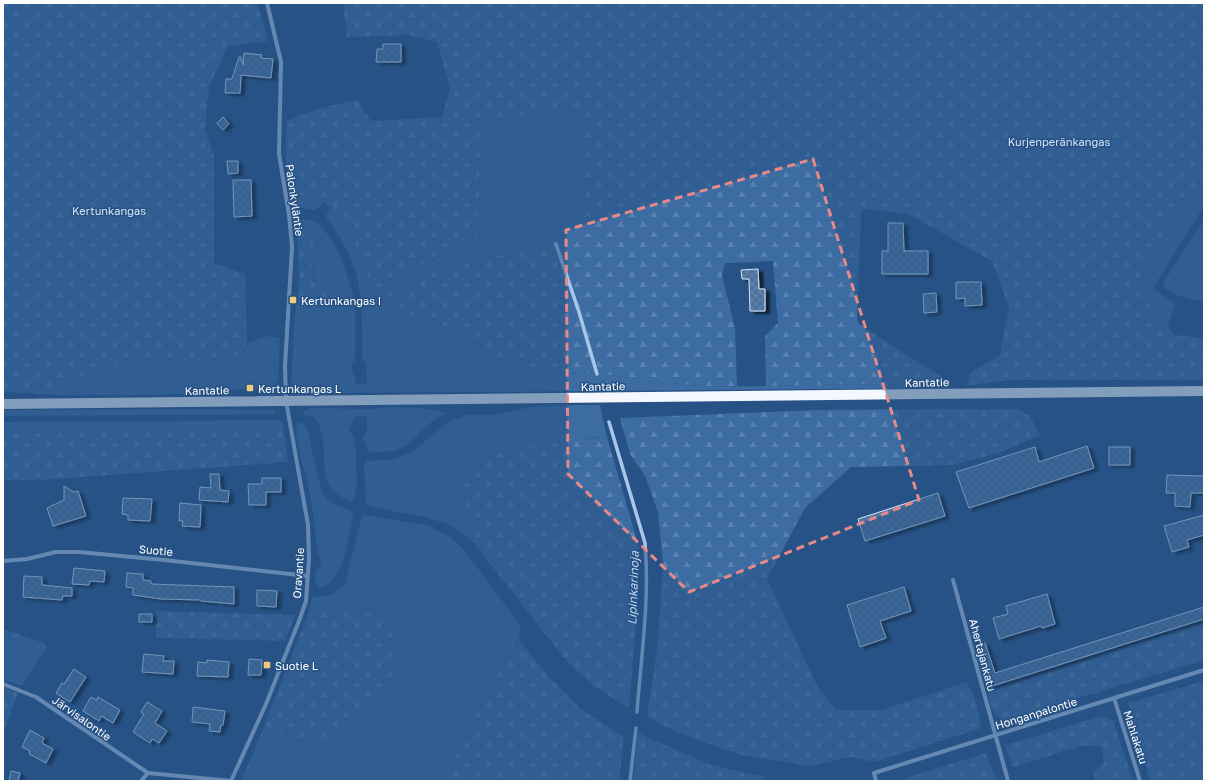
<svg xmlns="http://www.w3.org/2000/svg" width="1207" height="784" viewBox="0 0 1207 784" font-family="'Golos Text',sans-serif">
<defs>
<pattern id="forest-firs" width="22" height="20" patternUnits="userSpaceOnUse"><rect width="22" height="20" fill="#3c6ca2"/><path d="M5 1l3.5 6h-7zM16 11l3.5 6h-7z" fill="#5982b0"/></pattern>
<pattern id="building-cross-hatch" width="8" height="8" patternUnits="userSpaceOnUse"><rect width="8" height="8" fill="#547eaf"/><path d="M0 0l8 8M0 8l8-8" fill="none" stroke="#506882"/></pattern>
<filter id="shadow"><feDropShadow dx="4.5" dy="2.5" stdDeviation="1" flood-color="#0009"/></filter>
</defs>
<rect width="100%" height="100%" fill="#275285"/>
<path fill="#3c6ca2" d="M578 110 589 233 422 275 411 295 395 311 441 324 519 368 527 370 602 374 668 383 717 387 864 384 946 388 350 393H301L295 389 291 381 295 315 309 313 325 306 314 284V255L303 227 297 228 296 222C326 204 349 276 353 296 357 317 355 339 355 361L351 364 357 385 367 383 366 363 362 360C362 302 365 268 327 219L326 216 330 208 325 202 315 210 296 207 292 203 290 190C300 200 315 189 329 200 345 213 359 249 365 268 369 279 372 292 379 301L391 296 401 275 477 238 482 120Z
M1204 178V206L1153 288 1175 304 1168 327 1143 297 1142 269 1196 182Z
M1204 219V302C1193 299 1167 296 1163 283Z
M269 336 280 338 278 379 274 387 269 389C238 388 207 393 175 394 136 396 97 395 58 395 70 378 89 371 108 365L244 351 247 343Z
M577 405H600L607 437 588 438 461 481 472 541 450 525 425 517 371 507 366 504 364 467 367 461 395 459 413 451 448 422 467 415H494L530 407Z
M388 407 420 408 444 412 445 414C410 430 418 457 368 451L363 438C368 431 368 425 366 416L355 417 349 430 354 437 356 454 357 486 353 502C345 499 337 496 332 489 317 470 331 438 315 419 313 416 308 416 304 415L303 412 310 408 376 409Z
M225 409 274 410 276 413 273 414 3 416V410Z
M277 420 283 423 284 431 3 433V422Z
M301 422 307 427C311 442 318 488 326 498 334 506 344 508 353 512 351 531 342 587 319 588L315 583 316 571C323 565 322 562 318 553 315 534 314 514 310 494 307 476 293 440 297 424Z
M365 515 429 526 450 537 465 551 521 626 519 639 511 645 443 781H255L252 755 263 729 299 740 370 614 332 606 310 609 312 597 331 595 345 584 362 517Z
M23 636 44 643 47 646 22 686 3 680V643L17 642Z"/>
<path fill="url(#forest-firs)" d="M3 3H257L268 41 228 46 209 87 205 129 214 156V263L245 274 247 343 240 355 108 365C89 371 70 378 58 395L3 392Z
M343 3H1204V178L1196 183 1142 269 1143 297 1175 335 1204 338V380H1009L966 386 970 373 1000 355 1009 308 993 264 990 260 908 214 864 209 861 213 857 320 860 325 942 377 946 388 864 384 766 386 765 336 778 323 773 261 725 263 722 275 735 329 737 386 717 387 668 383 602 374 527 370 519 368 441 324 395 311 411 295 421 275 589 233 578 110 482 120 477 238 401 275 391 296 379 301 374 294 360 253 340 215 330 201 317 194 299 195 294 194 290 190 286 160V121L321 108 357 100 371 121 442 117 450 88 437 42 408 35 347 37Z
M303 227C320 234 310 270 314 283 316 292 327 293 330 301 321 311 308 313 295 315L299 280 297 228Z
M935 409H1017L1030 416 1040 435 1001 452 953 465 851 467 805 508 767 579 817 686 836 710H882L967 682 976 702 981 724 979 729 874 762 850 757 810 766 740 755 677 732 647 717 657 650 663 563 658 512 645 476 630 454 620 418 821 410Z
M282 430 284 431 288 462 41 480H3V433Z
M607 437 638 544 639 585 629 708 595 687 568 663 472 541 461 481 467 469 479 460 513 450 558 441Z
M332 606 370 614 387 622 401 637C394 683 379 711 336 731 330 734 323 739 317 740 298 743 280 734 263 729L310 609Z
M157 611 294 615 296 613 285 641 156 638V612Z
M1204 622V660L1003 721C994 714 986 703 989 691Z
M3 629 23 636 18 642 3 643Z
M519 639 545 673 580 708 624 737 619 781H443L511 645Z
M1204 681V781H1150L1128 703Z
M3 687 18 693 3 734Z
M1101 716 1113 720 1133 781H1095L1094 772 1104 763 1101 746H1081L1013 767 1005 745Z
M638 733 711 765 766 777 762 781H633Z
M986 753 997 781H896Z
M252 755 255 781H241Z"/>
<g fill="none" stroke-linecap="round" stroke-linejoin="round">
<path stroke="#a7c6e8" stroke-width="3.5" d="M556 244 579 312 597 374
M609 422 645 543C650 599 641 657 637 712
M630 781 636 728"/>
</g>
<path fill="url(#building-cross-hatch)" stroke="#d6e5f6" filter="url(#shadow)" d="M383 44H401V62H376L377 49H383Z
M244 53 262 55 261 58 273 59 271 78 241 75 240 93H225L226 79H232L239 57H241L243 65Z
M223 117 229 124 223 130 217 123Z
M227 161H238V173L228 174Z
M233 180H251L252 216 234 217Z
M888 223H903L904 251H928V274H882V251H888Z
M758 269 759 289H765V311H750L749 279H742L741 270Z
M956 282H981L982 305 965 306V298L956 299Z
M936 293 937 312 924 313 923 294Z
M1087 446 1094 468 969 508 956 472 1035 447 1039 462Z
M1109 447H1130V465H1109Z
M210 474H219L220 490 229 491 228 502 199 500 200 487 211 488Z
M1167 475 1204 476V493H1191L1190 507 1175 506V493H1166Z
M262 478H281V492H266V505H249L248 484H262Z
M64 486 74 492 78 491 86 516 53 526 47 508 64 500Z
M938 493 945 516 865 541 858 519Z
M123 498 152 499 150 521 128 520V515L122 514Z
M180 503 201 505 200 527 182 526 183 521H179Z
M1204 515V535L1187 540 1189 547 1172 552 1164 526Z
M74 568 105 571 104 582 90 581 89 585 72 584Z
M127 573 143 574V580L151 581V584L234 587V604L201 601V600L161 599 133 595V588L126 587Z
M24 576 42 577V585L72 588V596H63L62 600 23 597Z
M904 587 911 611 880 621 886 638 860 647 847 605Z
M257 590 277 591 276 607 257 606Z
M1047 594 1055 624 1042 628 1041 626 999 639 993 618 1008 614 1006 606Z
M1204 607V619L989 687 976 646 985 643 995 673Z
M139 614H152V622H139Z
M144 654 164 656 163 661H174L173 674 142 672Z
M249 659 262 660 261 675H248Z
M207 660 229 662 228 677 197 676 198 662 207 663Z
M74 669 86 677 70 702 56 693 62 683 64 684Z
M91 697 97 700 98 697 120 710 113 723 101 716 99 721 83 711Z
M147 702 162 711 155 723 167 731 159 743 152 739 150 743 133 732 144 714 141 712Z
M193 707 225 711 223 725H221L220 732 209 731 210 724 192 722Z
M30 730 44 738 42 743 53 749 46 763 29 754 30 751 22 747Z
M11 771 20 773 18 781H9Z"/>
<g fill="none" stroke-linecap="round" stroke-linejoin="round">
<path stroke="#b2cbe8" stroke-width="4" d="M3 561 27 559 56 552H79L164 560 308 576
M953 580 1008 781
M3 684 36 697 148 773
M1114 698 1140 781
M141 781 148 773 231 781
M231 781 266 704 299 621 306 601 309 558 308 525 286 401 285 366 292 247 289 215 279 154 281 62 267 3
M876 781 874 773 1204 670"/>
<path stroke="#f4f8fe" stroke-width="10" d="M3 404 1204 391"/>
</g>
<path d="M0 0H1207V784H0ZM813 159 919 500 689 592 568 474 566 230Z" fill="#275285" fill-opacity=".55" fill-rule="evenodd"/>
<path fill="none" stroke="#e88989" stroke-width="3" stroke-dasharray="8 5" stroke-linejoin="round" d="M813 159 919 500 689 592 568 474 566 230Z"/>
<g fill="#f0ca78" stroke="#275285" stroke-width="1.5">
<rect x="289" y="296" width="8" height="8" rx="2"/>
<rect x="246" y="384" width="8" height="8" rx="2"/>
<rect x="263" y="661" width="8" height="8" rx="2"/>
</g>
<g text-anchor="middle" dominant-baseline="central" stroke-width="3" stroke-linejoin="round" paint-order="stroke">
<g font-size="11" fill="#d6e5f6" stroke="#275285">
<text x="1059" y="141">Kurjenperänkangas</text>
<text x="109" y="210">Kertunkangas</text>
</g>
<g font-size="11" fill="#fff" stroke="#275285">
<text transform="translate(295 200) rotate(82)">Palonkyläntie</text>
<text transform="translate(927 382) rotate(-1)">Kantatie</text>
<text transform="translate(603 386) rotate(-1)">Kantatie</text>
<text transform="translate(207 390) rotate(-1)">Kantatie</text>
<text transform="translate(156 550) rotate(5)">Suotie</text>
<text transform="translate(298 573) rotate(-86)">Oravantie</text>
<text transform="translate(983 655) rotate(75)">Ahertajankatu</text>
<text transform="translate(1036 713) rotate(-17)">Honganpalontie</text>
<text transform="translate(82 718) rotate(35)">Järvisalontie</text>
<text transform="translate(1136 737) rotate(72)">Mahlakatu</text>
</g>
<g font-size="11" fill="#fff" stroke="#275285" text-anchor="start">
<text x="301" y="300">Kertunkangas I</text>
<text x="258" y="388">Kertunkangas L</text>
<text x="275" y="665">Suotie L</text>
</g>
<g font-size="12" font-style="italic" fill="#bed5ef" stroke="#275285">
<text transform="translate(633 588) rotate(-88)">Lipinkarinoja</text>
</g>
</g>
<rect width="1207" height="784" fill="none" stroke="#ffffff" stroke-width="8"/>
</svg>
